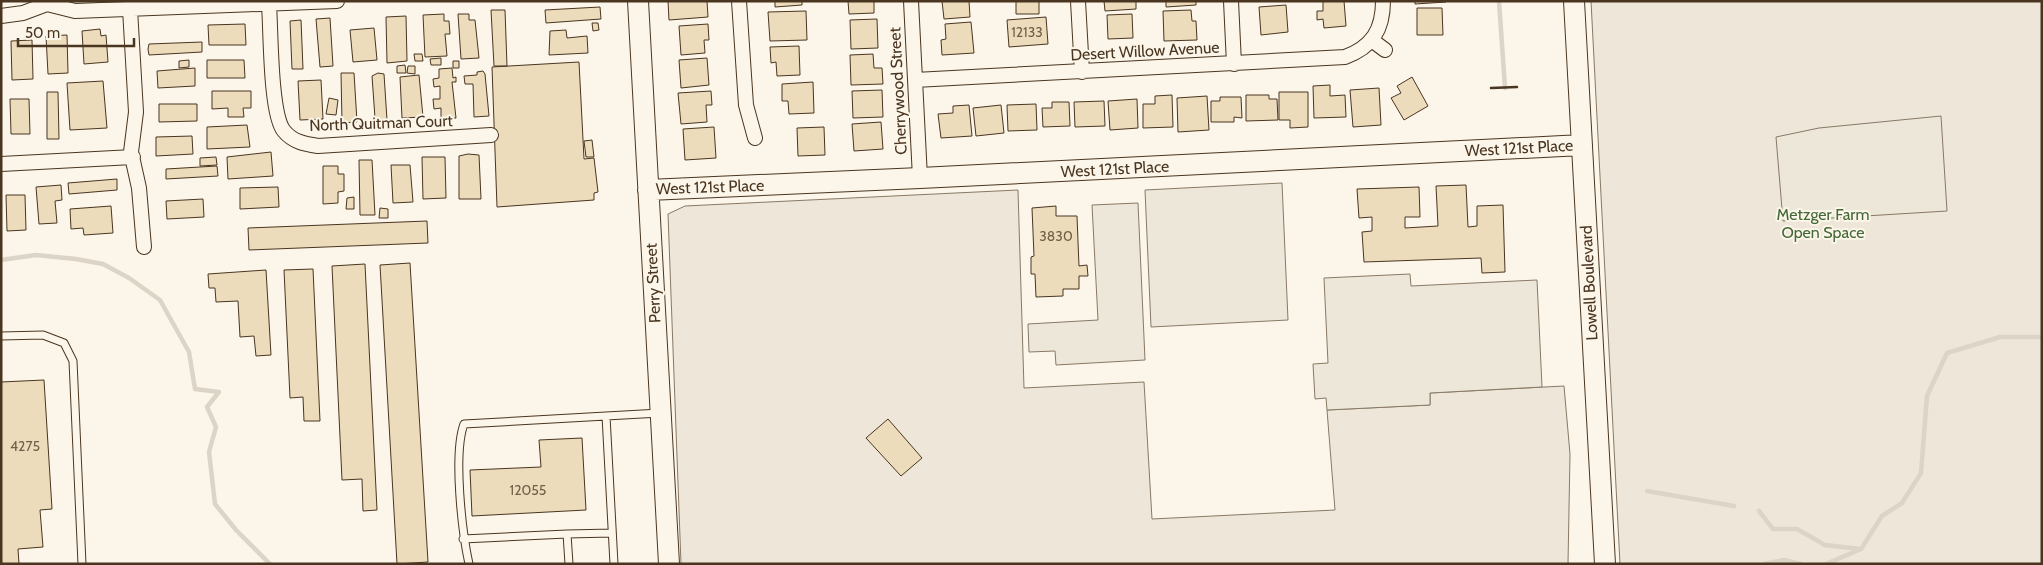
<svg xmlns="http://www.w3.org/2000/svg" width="2043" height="565" viewBox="0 0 2043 565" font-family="Cabin,sans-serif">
<rect width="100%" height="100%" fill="#fbf6e9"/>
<path fill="#ede6d9" stroke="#887966" d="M1591 1H2042V564H1620Z
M1018 190 1024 388 1144 382 1152 519 1335 510 1327 410 1430 405V393L1564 386 1570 454 1568 564H681L668 214 685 206Z"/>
<path fill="#ede7d9" stroke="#887966" d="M1941 116 1947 211 1783 221 1776 137 1819 128Z
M1282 183 1288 320 1151 327 1145 190Z
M1138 203 1145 360 1056 365 1055 351 1029 352 1028 324 1098 320 1092 205Z
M1410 274 1411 286 1537 280 1542 387 1430 393V405L1327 410 1326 398 1315 399 1313 364 1328 363 1324 278Z"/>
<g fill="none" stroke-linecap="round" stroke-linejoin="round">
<path stroke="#dcd4c6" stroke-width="4.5" d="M1499 1 1505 88
M1 260 36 255 76 259 103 264 129 278 160 300 189 352 195 389 219 392 207 407 216 427 209 452 215 504 236 530 270 564
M1647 491 1734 506
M1759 511 1773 529H1797L1825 545 1860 549
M1764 564 1784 560 1801 564
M1826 564 1861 549 1882 516 1902 503 1921 473 1927 396 1947 353 2000 337H2042"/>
</g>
<path fill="#ecdcbc" stroke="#4a3520" d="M668 1H707L708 17 669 20Z
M775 1H802V5L775 7Z
M848 1H874V13L849 14Z
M942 1H969L970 17 944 19Z
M1016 1H1039V14H1016Z
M1104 1H1136V9L1105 11Z
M1166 1H1196V5L1166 7Z
M1323 1H1344L1346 26 1324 28 1323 19 1317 20V11H1323Z
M1415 1H1446V2L1415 4Z
M1286 5 1288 32 1261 35 1259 7Z
M600 7 601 19 546 23 545 10Z
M1417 8H1442L1443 35H1417Z
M491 10H505L507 66H494Z
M1191 10 1192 21H1196L1197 40 1164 41 1163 11Z
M806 11 807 40 770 41 768 12Z
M444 14V21H449L450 34H445L447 56 425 57 423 15Z
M458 14H469V20H475L479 58 461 59Z
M1132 14 1133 38 1108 39 1107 15Z
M406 16 407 61 387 63 386 17Z
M1046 17 1048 44 1009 47 1007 20Z
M330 18 333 66 320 67 316 19Z
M877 19 878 48 851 49 850 20Z
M301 20 303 69H292L290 21Z
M971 22 974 53 942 55 941 40 946 39 945 24Z
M592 23H598L599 30 593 31Z
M245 24 246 45H209L208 25Z
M708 24 709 40H704L705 53 681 55 679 26Z
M374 28 377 60 353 62 350 30Z
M100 29 101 36 106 35 108 62 84 64 82 31Z
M566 30 567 38 587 36 588 53 549 55 550 31Z
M67 35 68 73 48 74 46 36Z
M32 40 33 79 12 80 11 41Z
M202 42V52L149 55 148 49 149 44Z
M799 46 800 75 777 76 776 62 771 63 770 47Z
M414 54H422L423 61H415Z
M873 54 874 68H882L883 84 851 85 850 55Z
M441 58V65H431L430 59Z
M707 58 709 85 681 88 679 60Z
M189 60V67L179 68V61Z
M207 60H244L245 78H207Z
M453 61H459V68H453Z
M579 62 584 159 594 158 598 192 594 193V200L497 207 492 67Z
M405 65 406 73H397V66Z
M408 66H415V74L407 73Z
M195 68V86L158 88 157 71Z
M452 68 453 78 456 77V82H452L456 118 441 119V108L434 109 433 99H440V86L434 87 433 79 439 78V69Z
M483 71 485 74 489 116 474 117 473 84H465L464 76 477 75V72Z
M341 73H354L357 122 342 123Z
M378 73 384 74 387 120 381 122 375 121V118L372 76Z
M419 75 423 117 402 118 400 77Z
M1412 77 1428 106 1404 120 1391 98 1401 93 1397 86Z
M321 80 323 119 300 120 298 81Z
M103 81 107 128 70 130 67 83Z
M813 82 814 113 789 114 788 101H782V84Z
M1330 85V96L1345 95 1346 117 1314 118 1313 86Z
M1379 88 1381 125 1353 127 1350 90Z
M882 90 883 117 853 118 852 91Z
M212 91H251V108H243L244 117H228V108L212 109Z
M711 91 712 105H706L707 122 681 124 678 93Z
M47 92H58L59 139H47Z
M1279 92H1308V127L1290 128V120H1279Z
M1172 95 1173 127 1143 128V104H1155V96Z
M1246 95H1269V99H1277L1278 120 1246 121Z
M1207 96 1209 130 1178 132 1177 98Z
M1220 97H1241L1242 118 1234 117V122H1211V101H1220Z
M329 98 338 100 336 115 326 114Z
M10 99H29L30 134H11Z
M1137 99 1138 128 1110 130 1108 101Z
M1104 101 1105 126 1075 127 1074 102Z
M1052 102H1069L1070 126 1043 127 1042 108H1052Z
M159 104H197V121L159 122Z
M1036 104 1037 130 1008 131 1007 105Z
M969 105 972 136 941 138 938 114 953 113V106Z
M1001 105 1004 133 976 136 973 108Z
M881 122 883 149 854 151 852 124Z
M247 125 250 147 207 149V127Z
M714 127 716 158 685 160 683 129Z
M824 127 825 155 798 156 797 128Z
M192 136 193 154 156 156V137Z
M592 140 594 157H586L584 141Z
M271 152 273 176 228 179 227 157Z
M468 154 479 155 481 199H459V156Z
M216 157 217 165 200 166V158Z
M422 157H445L446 198 423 199Z
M359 160H372L375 215H360Z
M391 165H410L413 202 393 203Z
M217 166 218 176 166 179V169Z
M323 166H338V174H344V191L338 192V203L323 204Z
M117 179V190L69 194 68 183Z
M61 185 62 200 55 201 57 223 39 224 36 187Z
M1466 185 1468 227 1477 226V206L1503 205 1505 272 1482 273 1481 258 1364 262 1362 232 1372 231V217L1359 218 1357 189 1419 187 1420 217H1405V228L1438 226 1436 186Z
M278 187 279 207 240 209V188Z
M6 195H25L26 230 7 231Z
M354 197V209H346L347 198Z
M203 199 204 217 167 219 166 201Z
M111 206 113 233 84 235 83 228 71 229 70 209Z
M1056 206V216H1077L1079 266 1087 265 1088 276H1079V289H1063V296L1036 297 1035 274H1031V257L1034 256 1032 208Z
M380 208 388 209V218H379Z
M427 221 428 243 249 250 248 228Z
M410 263 428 562 397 564 380 265Z
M365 264 377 510 363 511 362 479 342 480 332 266Z
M313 269 320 421H304L303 397 290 398 284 270Z
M266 270 271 355 256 356 254 336 240 337 238 301 216 302 215 288H209L208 274Z
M44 380 52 509 40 510 43 547 18 549 19 564H1V382Z
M888 419 922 458 901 476 866 438Z
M582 438 586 510 472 516 470 470 541 467 539 440Z"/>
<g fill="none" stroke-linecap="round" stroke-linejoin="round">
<g stroke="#4a3520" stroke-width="9">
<path id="lane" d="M1 336 43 335 64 343 73 361 82 564
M567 534 612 533
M463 539 567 534 569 564
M469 564C462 532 453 454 464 424L606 416
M614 564 606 416 660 413"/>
</g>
<g stroke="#4a3520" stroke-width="16">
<path id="street" d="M739 1 746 105 755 138
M911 1 920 178
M1078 1 1082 72
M1231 1 1234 64
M269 5C271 30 270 114 284 131 293 142 305 144 318 146L491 135
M130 9 136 112 131 152 139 188 144 247
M1 16 23 13 47 4 75 11 337 1
M1373 41 1385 50
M915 80 1345 57C1372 47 1383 30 1383 1
M1 164 133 157"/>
</g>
<g stroke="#4a3520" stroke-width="22">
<path id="secondary" d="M638 1 669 564
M1574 1 1605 564
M648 190 920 178 1582 145"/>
</g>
<use href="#lane" stroke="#fbf6e9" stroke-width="7"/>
<use href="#street" stroke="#fbf6e9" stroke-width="14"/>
<use href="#secondary" stroke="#fbf6e9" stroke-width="20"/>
<path stroke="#4a3520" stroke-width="2.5" d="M1491 88 1517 87"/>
</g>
<g text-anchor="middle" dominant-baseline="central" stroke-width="4" stroke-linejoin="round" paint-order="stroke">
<g font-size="14" fill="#725f47">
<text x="1027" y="32">12133</text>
<text x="1056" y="236">3830</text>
<text x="25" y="446">4275</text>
<text x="528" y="490">12055</text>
</g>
<g font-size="16" fill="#4a3520" stroke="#fbf6e9">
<text transform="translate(1145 51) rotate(-3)">Desert Willow Avenue</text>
<text transform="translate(898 91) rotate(-93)">Cherrywood Street</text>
<text transform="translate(381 123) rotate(-2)">North Quitman Court</text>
<text transform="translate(1519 148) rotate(-3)">West 121st Place</text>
<text transform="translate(1115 169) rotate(-3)">West 121st Place</text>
<text transform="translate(710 187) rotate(-2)">West 121st Place</text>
<text transform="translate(653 283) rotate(-93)">Perry Street</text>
<text transform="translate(1589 283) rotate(-93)">Lowell Boulevard</text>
</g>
<g font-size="16" fill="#436837" stroke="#fbf6e9">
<text x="1823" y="214">Metzger Farm<tspan x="1823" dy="18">Open Space</tspan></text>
</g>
</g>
<rect width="2043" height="565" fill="none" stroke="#4a3520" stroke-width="5"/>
<path d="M18 38v8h116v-8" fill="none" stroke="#4a3520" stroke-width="2.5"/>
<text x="25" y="38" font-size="15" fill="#4a3520" stroke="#fbf6e9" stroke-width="4" paint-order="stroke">50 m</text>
</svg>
